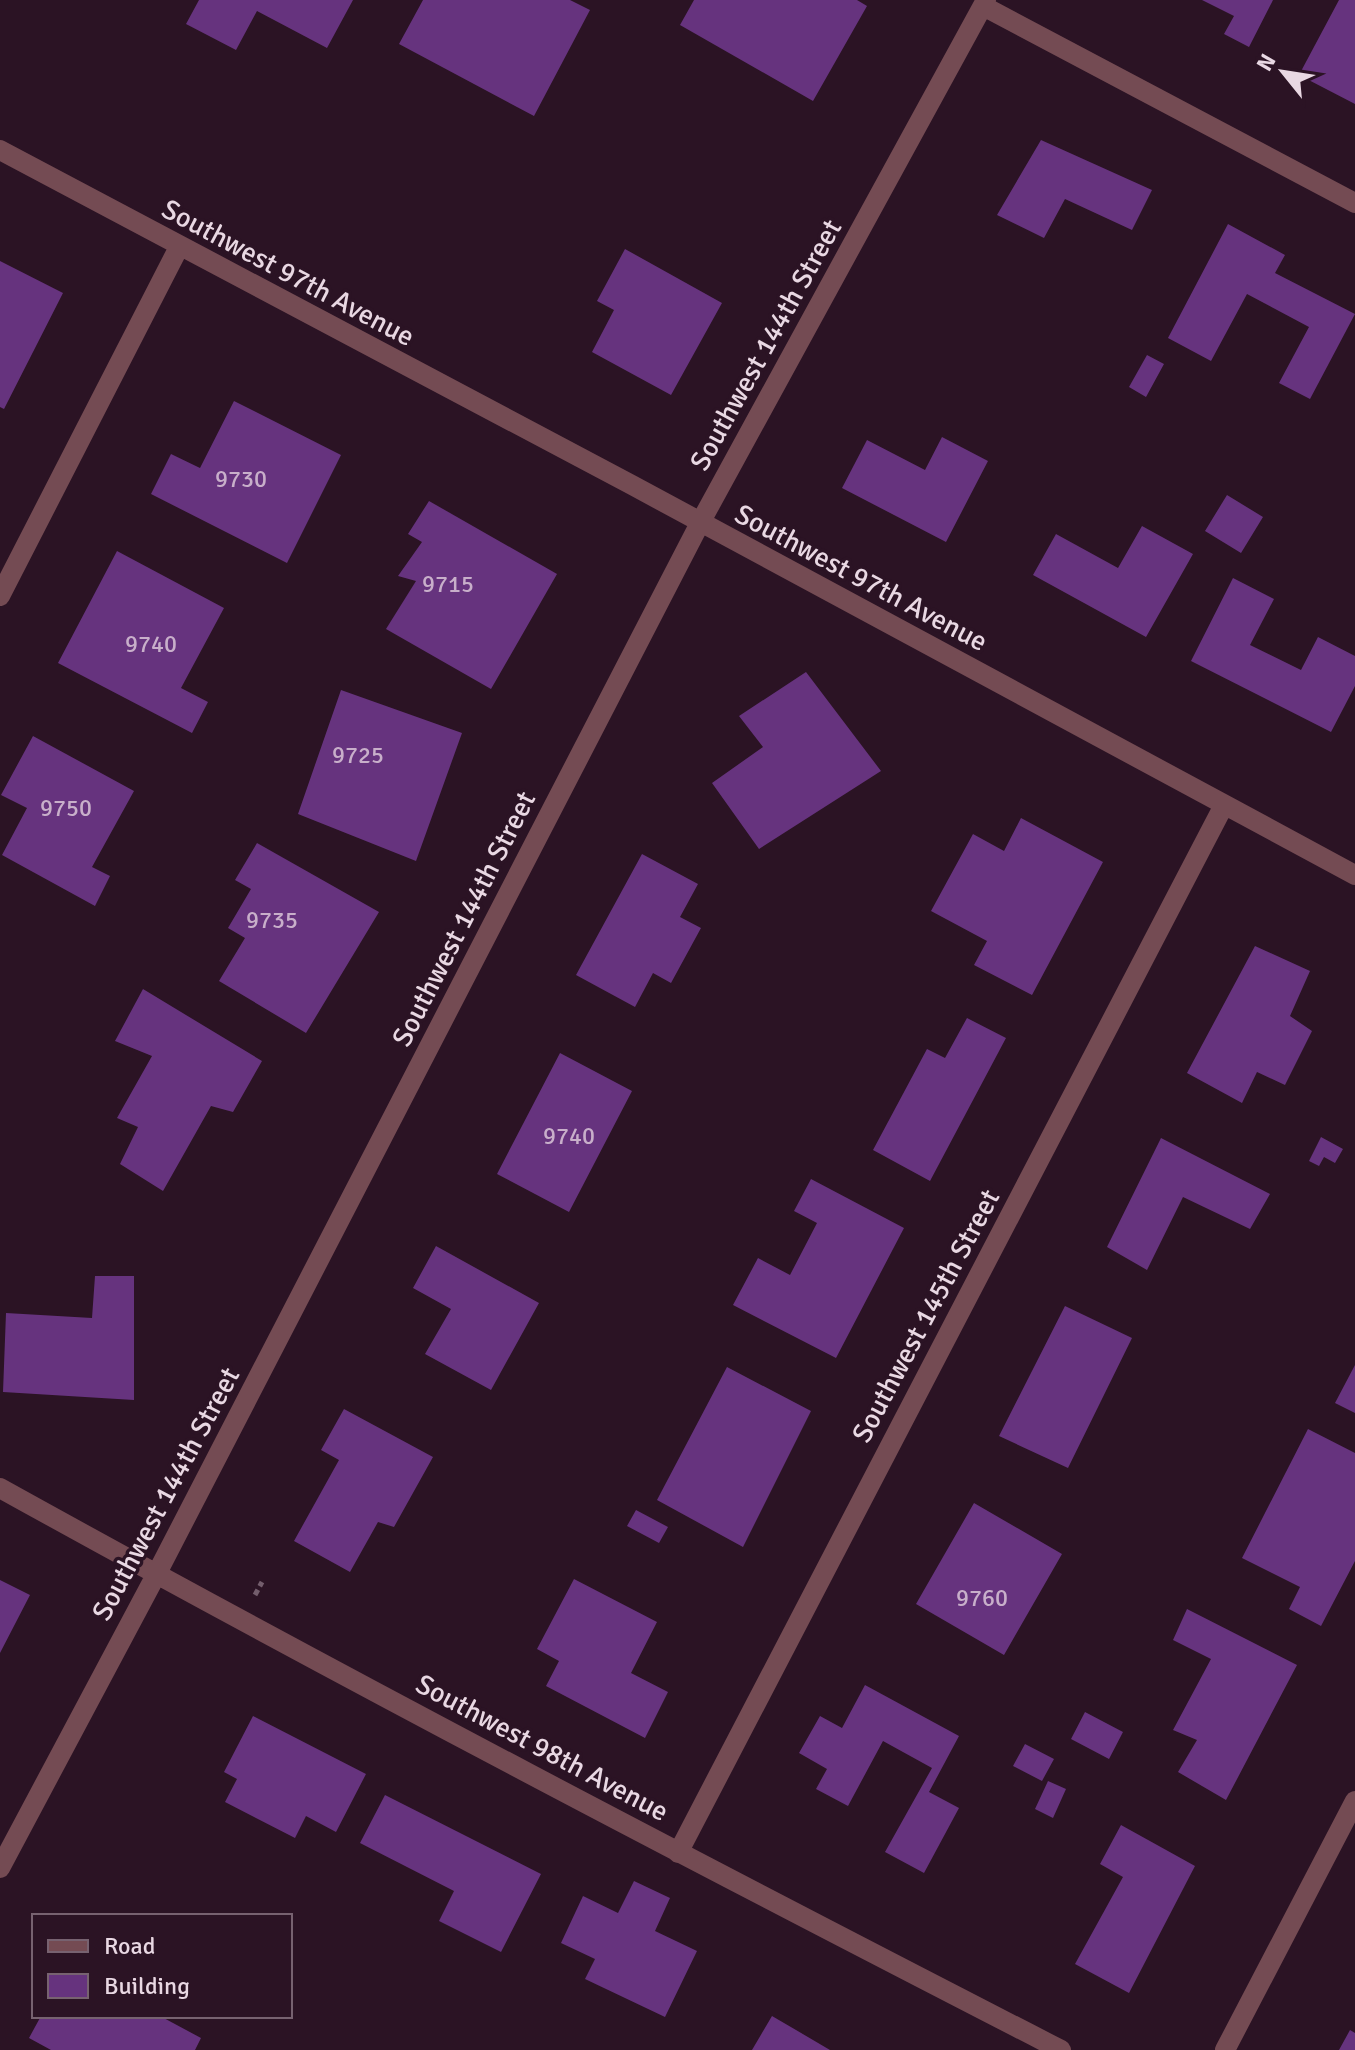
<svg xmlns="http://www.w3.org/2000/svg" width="1355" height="2050" viewBox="0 0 1355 2050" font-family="Signika,sans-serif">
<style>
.building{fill:#66337e}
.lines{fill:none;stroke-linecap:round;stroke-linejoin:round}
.path{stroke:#735d6c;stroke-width:5;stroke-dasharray:6 4;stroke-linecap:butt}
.minor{stroke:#744b53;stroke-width:20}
.labels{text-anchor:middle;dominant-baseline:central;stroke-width:7;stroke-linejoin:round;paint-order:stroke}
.number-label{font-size:24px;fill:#c8afca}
.street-label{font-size:28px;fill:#e9d8e3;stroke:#2b1324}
</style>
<rect width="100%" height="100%" fill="#2b1324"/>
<!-- building -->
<path class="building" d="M199,0H353L327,48L257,11L236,50L186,24Z
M423,0H570L590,10L534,116L399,44Z
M694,0H857L867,6L813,101L680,25Z
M1202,0H1273L1249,47L1224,34L1234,16Z
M1339,0H1355V104L1299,75Z
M1041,140L1152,190L1132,230L1065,199L1044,238L997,215Z
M1228,224L1285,255L1275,273L1355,314L1310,399L1279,383L1309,327L1247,294L1211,361L1168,338Z
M625,249L722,303L671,395L592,352L614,310L597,301Z
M0,261L63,293L4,409L0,407Z
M1147,355L1164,364L1146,397L1129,387Z
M234,401L341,455L287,563L151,494L171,454L200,468Z
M942,437L988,461L946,542L842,488L867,440L925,470Z
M1227,495L1263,517L1241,553L1205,531Z
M429,501L557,574L491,689L386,629L416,581L398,576L422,542L408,534Z
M1142,526L1193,554L1146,637L1033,575L1056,534L1118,568Z
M117,551L224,608L181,688L208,702L192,733L58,663Z
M1233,578L1274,599L1250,645L1301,670L1318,637L1355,656V686L1331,732L1191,661Z
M806,672L881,771L759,849L712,783L763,747L739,716Z
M341,690L462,733L416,861L298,814Z
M33,736L134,791L92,867L110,876L95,906L2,855L27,808L1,795Z
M1021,818L1103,862L1032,995L974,965L987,941L931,911L973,834L1004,851Z
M257,843L379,912L306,1033L219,981L245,938L228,928L251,889L235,880Z
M642,854L698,884L680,917L701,928L671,983L653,973L635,1007L576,975Z
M1255,946L1310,971L1290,1016L1312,1031L1285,1085L1257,1072L1242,1103L1187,1073Z
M143,989L262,1061L233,1112L211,1106L163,1191L120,1164L138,1127L117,1118L152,1056L115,1041Z
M967,1018L1006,1038L930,1181L873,1150L927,1049L945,1058Z
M560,1053L632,1091L569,1212L497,1174Z
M1321,1137L1343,1149L1335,1163L1324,1157L1319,1166L1309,1161Z
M1161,1138L1270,1194L1250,1229L1183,1197L1147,1270L1107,1247Z
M811,1179L904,1228L836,1358L733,1305L758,1258L790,1275L817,1223L794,1211Z
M436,1246L539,1303L491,1390L425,1354L451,1309L413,1288Z
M95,1276H134V1400L3,1392L6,1313L92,1318Z
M1065,1306L1132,1338L1068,1468L999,1436Z
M1355,1365V1413L1335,1403Z
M727,1367L811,1411L743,1547L657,1500Z
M344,1409L433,1457L394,1527L378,1522L350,1572L294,1541L339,1460L321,1450Z
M1308,1429L1355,1453V1561L1321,1626L1289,1609L1300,1587L1242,1558Z
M974,1503L1062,1554L1004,1655L916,1604Z
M636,1510L668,1527L659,1543L627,1526Z
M574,1579L657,1622L631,1673L668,1692L645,1738L546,1686L559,1661L537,1649Z
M0,1580L30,1595L0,1653Z
M1187,1609L1297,1665L1226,1800L1178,1772L1197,1740L1173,1730L1211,1659L1173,1640Z
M865,1685L959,1736L929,1792L959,1808L924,1873L885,1852L932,1768L883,1741L848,1806L816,1789L827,1769L799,1753L820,1716L842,1728Z
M1085,1712L1123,1732L1109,1759L1071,1739Z
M253,1716L366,1774L336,1832L306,1816L295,1838L225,1802L237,1779L224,1772Z
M1025,1744L1054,1759L1042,1781L1013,1766Z
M1048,1781L1066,1789L1053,1818L1035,1809Z
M385,1795L541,1874L501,1952L439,1921L454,1891L360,1843Z
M1121,1825L1195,1866L1129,1993L1075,1964L1123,1877L1100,1864Z
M634,1881L670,1898L655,1931L697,1951L665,2017L585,1979L595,1959L561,1943L583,1896L618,1913Z
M41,2016H160L201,2038L195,2050H51L29,2038Z
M772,2016L796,2030L830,2050H752Z
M1350,2030L1355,2033V2050H1339Z"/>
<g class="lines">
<!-- path -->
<path class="path" d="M255,1595L262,1582"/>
<!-- minor -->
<path class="minor" d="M983,6L1355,203
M0,150L632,485L1355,875
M0,596L179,247
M0,1488C350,1682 705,1867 1061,2050
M678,1853L1224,805
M0,1868L156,1575L700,523L986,0
M1225,2050L1355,1801"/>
</g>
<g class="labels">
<!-- number labels -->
<g class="number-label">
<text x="241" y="479">9730</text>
<text x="448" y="584">9715</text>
<text x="151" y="644">9740</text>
<text x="358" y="755">9725</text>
<text x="66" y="808">9750</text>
<text x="272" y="920">9735</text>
<text x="569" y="1136">9740</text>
<text x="982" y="1598">9760</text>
</g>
<!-- street labels -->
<g class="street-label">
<text transform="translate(288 273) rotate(28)">Southwest 97th Avenue</text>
<text transform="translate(766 345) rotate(-61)">Southwest 144th Street</text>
<text transform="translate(861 578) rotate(28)">Southwest 97th Avenue</text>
<text transform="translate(464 919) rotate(-63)">Southwest 144th Street</text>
<text transform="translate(926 1316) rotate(-62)">Southwest 145th Street</text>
<text transform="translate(166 1494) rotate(-62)">Southwest 144th Street</text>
<text transform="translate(542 1748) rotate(28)">Southwest 98th Avenue</text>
</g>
</g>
<!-- legend -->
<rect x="32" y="1914" width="260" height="104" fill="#2b1324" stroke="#776270" stroke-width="2"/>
<rect x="48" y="1940" width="40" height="12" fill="#744b53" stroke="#776270" stroke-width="2"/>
<text x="104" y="1954" font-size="24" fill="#e9d8e3">Road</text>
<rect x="48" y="1974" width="40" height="24" fill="#66337e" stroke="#776270" stroke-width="2"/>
<text x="104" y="1994" font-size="24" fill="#e9d8e3">Building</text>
<!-- north arrow -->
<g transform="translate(1283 72) rotate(300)" stroke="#2b1324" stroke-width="6" paint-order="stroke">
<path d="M0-6L14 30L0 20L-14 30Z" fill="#e9d8e3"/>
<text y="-12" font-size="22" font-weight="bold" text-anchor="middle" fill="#e9d8e3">N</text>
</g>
</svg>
